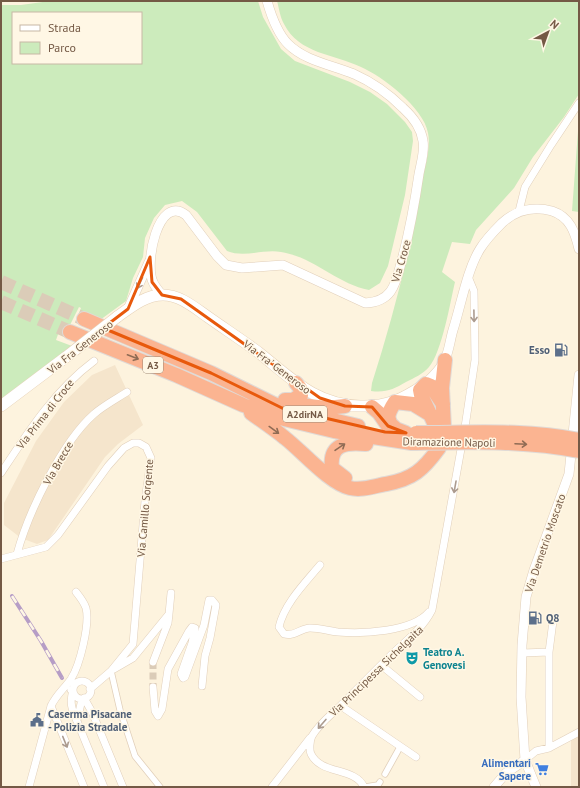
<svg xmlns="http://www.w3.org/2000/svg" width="580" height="788" viewBox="0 0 580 788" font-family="'PT Sans',sans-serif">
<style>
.residential{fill:#f5e5cc}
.green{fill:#ccebbc;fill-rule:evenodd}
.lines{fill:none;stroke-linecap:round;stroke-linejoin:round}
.minor-tunnel{stroke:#dbccb8;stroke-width:7;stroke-dasharray:7 3.5;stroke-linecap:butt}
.motorway-tunnel{stroke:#dbccb8;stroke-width:14;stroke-dasharray:14 7;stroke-linecap:butt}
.pedestrian-casing{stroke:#e1cfba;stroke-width:7}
.minor-casing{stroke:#e1cfba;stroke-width:8}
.tertiary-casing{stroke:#e1cfba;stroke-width:10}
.secondary-casing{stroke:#e6d1b7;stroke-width:12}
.motorway-casing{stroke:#e0dad6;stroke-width:16}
.pedestrian{stroke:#fff;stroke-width:5.5}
.minor{stroke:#fff;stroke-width:7}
.tertiary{stroke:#fff;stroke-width:9}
.secondary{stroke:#fff;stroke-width:11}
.motorway{stroke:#fbb491;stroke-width:14}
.rail-casing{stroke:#b69dc6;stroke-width:4}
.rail{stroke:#fff7e5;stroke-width:2.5;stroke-dasharray:8;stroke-linecap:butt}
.minor-bridge-casing{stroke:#e1cfba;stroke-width:8;stroke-linecap:butt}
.secondary-bridge-casing{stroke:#e6d1b7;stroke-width:12;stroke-linecap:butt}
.motorway-bridge-casing{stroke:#e0dad6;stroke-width:16;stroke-linecap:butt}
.minor-bridge{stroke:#fff;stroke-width:7}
.secondary-bridge{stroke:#fff;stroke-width:11}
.motorway-bridge{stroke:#fbb491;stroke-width:14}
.oneway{stroke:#ac9b8f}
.oneway2{stroke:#8f6b54}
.marked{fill:none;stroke:#e8590c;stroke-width:3;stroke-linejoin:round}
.labels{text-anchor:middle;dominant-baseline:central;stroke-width:3;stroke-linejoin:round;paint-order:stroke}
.shield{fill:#fff7e5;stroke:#9e8875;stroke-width:1}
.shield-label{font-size:10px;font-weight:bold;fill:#745945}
.street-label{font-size:11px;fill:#745945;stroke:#fff7e5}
.service-label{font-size:11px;font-weight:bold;fill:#4e5e75;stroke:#fff7e5;text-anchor:start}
.culture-label{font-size:11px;font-weight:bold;fill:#0d838f;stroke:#fff7e5;text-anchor:start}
.shop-label{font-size:11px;font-weight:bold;fill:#366cbe;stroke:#fff7e5;text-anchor:end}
</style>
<rect width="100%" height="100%" fill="#fdf3de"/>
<!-- residential -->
<path class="residential" d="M115,365L143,425L118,444L105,457L48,540L37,544L21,538L4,525V503L36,441L64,402L92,375Z
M579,735V787H571V740Z"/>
<!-- green -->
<path class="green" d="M50,1H258L263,17L281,49L295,61L350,82L370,92L387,104L405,122L412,132L413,141L405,195L388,266L380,283L369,290C337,284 314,257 281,252C263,249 244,258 227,251L197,212L182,201L165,205L154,218L145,238L143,257L133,278L126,301L100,320L79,313L81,308L79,307L70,325L62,323L56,340L72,346L1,401V5H21ZM13,13H141V63H13Z
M277,1H579V94L564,117L533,157L514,188L476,230L470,244L452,242L442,272L455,282C450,303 442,352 429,367C423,374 414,378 406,382C394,389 386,393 371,391L372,383C393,317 411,249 422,180C425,166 431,148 428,133C424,108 382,76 361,67C334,54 299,54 284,24C280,17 279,8 277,1Z
M578,131L579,132V212L572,211Z"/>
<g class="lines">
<!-- minor-tunnel -->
<path class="minor-tunnel" d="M153,662V687"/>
<!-- motorway-tunnel -->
<path class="motorway-tunnel" d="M1,282L84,319
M1,302L70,332"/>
<!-- pedestrian casing -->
<g class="pedestrian-casing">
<path id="pedestrian" d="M111,671L120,710L135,756L160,787
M385,774L400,747
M365,787L378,785L380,782"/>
</g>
<!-- minor casing -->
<g class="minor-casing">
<path id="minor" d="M519,211L525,187L551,145L579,103
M465,427L475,360L474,291L469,279
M1,473C28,432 55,390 94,361
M17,554C28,513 62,442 94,414C103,406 116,399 127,392
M1,559L46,547L58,535L108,466L124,448L133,443H139L146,447L151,458L145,501L133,644L111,671L90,689
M320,565C305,583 284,604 279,627L284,634C294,637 301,628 310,628C320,628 329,631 338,632C362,634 412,632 429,612
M523,653L549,652
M153,662L168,623L169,614
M381,665L420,697
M114,669L133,658L169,614L171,593
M73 690a9 9 0 1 1 18 0a9 9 0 1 1-18 0Z
M153,687L155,711L158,716L162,709L168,669L189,631L192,627L195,628L192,643L181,674L183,678L185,677L204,625L209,600H212L216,605L210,638L205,656L202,686
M71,690L73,691C69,702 72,710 77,721
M84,698L92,712L123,787
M51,706L84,787
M341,706L416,757
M77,721L82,699
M549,748V652L553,621
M525,760L536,751L549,748L579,732
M29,787L51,706C56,695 64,689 71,679C80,665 90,624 86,608C84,602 80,597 76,592
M272,787L310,738
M364,787C355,767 321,775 311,754C309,750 310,740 312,736C319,724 331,715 341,705C357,689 373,673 389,657C404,642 422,630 432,610L461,449"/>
</g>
<!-- tertiary casing -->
<g class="tertiary-casing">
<path id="tertiary" d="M162,295C159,291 155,287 153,282C144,264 158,193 186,215L217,256L226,265L242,268L283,265L365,303C395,302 396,280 403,256C410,229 415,201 419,174C421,163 425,151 423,141C421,127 413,117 403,108C389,94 372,82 354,74C332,65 305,61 288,44C277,33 271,15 267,1
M128,309L149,262
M424,385C431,378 439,371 444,362C449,352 450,340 453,330C461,305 467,270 480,249C486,239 494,231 502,223C516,210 534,206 552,211C570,217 575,232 579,249
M494,787L506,773L525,760
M536,787L525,760L521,697L522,645L526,597L534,570L569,474L579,375"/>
</g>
<!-- secondary casing -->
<g class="secondary-casing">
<path id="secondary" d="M117,317C131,307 145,295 163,295C180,295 195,308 208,317C225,329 242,340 258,352C291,378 315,405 360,406C387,407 401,400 424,385
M1,406L66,357"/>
</g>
<!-- motorway casing -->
<g class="motorway-casing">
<path id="motorway" d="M84,319L211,373L282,408L358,426
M70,332L176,375L243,405L280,418L334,431L412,443
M285,400H293L301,395L300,388L296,383
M301,405L326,408L345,406
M372,407L379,413L388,426L406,433
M251,413C262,421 274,429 285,438C302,451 329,483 350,488C362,491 374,486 386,484C413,479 423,470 439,448
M436,427L421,395L420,390L426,384L431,386L443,404
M444,427L442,388L445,360
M395,428C384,420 389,411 395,402L413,404L431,415
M345,478L332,468C329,444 346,442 366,444"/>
</g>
<!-- pedestrian -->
<use href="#pedestrian" class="pedestrian"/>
<!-- minor -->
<use href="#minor" class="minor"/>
<!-- tertiary -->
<use href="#tertiary" class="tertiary"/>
<!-- secondary -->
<use href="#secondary" class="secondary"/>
<!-- motorway -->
<use href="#motorway" class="motorway"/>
<!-- rail casing -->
<g class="rail-casing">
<path id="rail" d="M12,596L41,641L62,678"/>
</g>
<!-- rail -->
<use href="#rail" class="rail"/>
<!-- minor-bridge casing -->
<g class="minor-bridge-casing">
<path id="minor-bridge" d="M77,721L104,787"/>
</g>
<!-- secondary-bridge casing -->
<g class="secondary-bridge-casing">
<path id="secondary-bridge" d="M66,357L117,317"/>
</g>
<!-- motorway-bridge casing -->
<g class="motorway-bridge-casing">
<path id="motorway-bridge" d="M416,433C470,433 525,429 579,440
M412,443C467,442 524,440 579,451"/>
</g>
<!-- minor-bridge -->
<use href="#minor-bridge" class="minor-bridge"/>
<!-- secondary-bridge -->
<use href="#secondary-bridge" class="secondary-bridge"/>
<!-- motorway-bridge -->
<use href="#motorway-bridge" class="motorway-bridge"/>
</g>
<!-- one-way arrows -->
<defs><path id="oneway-shaft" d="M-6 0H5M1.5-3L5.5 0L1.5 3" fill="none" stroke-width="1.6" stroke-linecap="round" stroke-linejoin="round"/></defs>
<g class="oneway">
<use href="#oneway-shaft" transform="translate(140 283) rotate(115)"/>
<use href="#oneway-shaft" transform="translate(474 316) rotate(89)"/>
<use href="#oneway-shaft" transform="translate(455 487) rotate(100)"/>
<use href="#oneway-shaft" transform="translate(322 724) rotate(131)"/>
<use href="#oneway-shaft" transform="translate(65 742) rotate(68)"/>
</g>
<g class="oneway2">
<use href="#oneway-shaft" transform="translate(133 357) rotate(21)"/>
<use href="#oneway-shaft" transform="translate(274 430) rotate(36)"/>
<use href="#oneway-shaft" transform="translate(521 444) rotate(3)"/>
<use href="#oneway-shaft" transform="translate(340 447) rotate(-34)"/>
</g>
<!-- marked area -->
<path class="marked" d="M150,257L152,282L162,295L181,299L320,398L345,406L372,407L388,426L406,433L385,432L282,408L211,373L103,328L128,309Z"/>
<!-- icons -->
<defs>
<g id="fuel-bare" transform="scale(1.08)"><path d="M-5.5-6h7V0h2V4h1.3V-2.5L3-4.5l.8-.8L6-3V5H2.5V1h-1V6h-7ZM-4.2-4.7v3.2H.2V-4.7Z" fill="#5c6f8a" stroke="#fff7e5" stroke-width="2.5" paint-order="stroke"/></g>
<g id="theatre-bare" transform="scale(1.08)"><path d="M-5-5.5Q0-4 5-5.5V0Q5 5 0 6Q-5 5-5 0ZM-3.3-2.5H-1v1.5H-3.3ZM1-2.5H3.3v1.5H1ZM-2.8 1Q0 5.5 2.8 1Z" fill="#0f9aa8" stroke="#fff7e5" stroke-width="2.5" paint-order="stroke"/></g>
<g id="civic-bare" transform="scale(1.08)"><path d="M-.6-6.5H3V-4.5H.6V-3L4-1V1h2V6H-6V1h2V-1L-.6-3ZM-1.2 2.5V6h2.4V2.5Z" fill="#5c6f8a" stroke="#fff7e5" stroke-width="2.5" paint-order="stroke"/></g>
<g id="supermarket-bare" transform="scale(1.08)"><path d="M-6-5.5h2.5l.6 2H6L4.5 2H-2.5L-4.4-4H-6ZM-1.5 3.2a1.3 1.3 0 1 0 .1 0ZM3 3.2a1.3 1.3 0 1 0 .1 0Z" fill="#3f7fe0" stroke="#fff7e5" stroke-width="2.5" paint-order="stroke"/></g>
</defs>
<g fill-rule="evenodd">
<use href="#fuel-bare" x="561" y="350"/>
<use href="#fuel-bare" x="535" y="618"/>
<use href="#theatre-bare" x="412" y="658"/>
<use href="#civic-bare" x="37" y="720"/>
<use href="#supermarket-bare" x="542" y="769"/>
</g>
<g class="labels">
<!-- shield labels -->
<g class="shield">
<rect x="143" y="357" width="20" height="16" rx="3"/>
<rect x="283" y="406" width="44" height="16" rx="3"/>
</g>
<g class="shield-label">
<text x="153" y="365">A3</text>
<text x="305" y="414">A2dirNA</text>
</g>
<!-- street labels -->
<g class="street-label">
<text transform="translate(401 261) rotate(-74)">Via Croce</text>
<text transform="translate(80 347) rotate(-38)">Via Fra Generoso</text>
<text transform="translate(277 367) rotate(37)">Via Fra' Generoso</text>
<text transform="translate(45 414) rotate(-52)">Via Prima di Croce</text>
<text transform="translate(449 442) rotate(1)">Diramazione Napoli</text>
<text transform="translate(58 463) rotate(-60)">Via Brecce</text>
<text transform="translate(145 508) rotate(-85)">Via Camillo Sorgente</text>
<text transform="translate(545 543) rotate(-71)">Via Demetrio Moscato</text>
<text transform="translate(376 671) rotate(-44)">Via Principessa Sichelgaita</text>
</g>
<!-- service labels -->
<g class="service-label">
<text x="550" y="350" text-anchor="end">Esso</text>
<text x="546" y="618">Q8</text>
<text x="48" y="714">Caserma Pisacane<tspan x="48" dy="13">- Polizia Stradale</tspan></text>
</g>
<!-- culture labels -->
<g class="culture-label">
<text x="423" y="652">Teatro A.<tspan x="423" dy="13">Genovesi</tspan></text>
</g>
<!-- shop labels -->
<g class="shop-label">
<text x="531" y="763">Alimentari<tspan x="531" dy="13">Sapere</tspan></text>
</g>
</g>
<!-- border -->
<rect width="580" height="788" fill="none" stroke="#745945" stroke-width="4"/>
<!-- legend -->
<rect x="12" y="12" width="130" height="52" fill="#fff7e5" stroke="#c7b8a5"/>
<rect x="20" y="25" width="20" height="6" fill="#ffffff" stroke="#c7b8a5"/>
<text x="48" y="32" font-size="12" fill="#745945">Strada</text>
<rect x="20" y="42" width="20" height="12" fill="#ccebbc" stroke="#c7b8a5"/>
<text x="48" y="52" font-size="12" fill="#745945">Parco</text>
<!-- north arrow -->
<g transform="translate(548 32) rotate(41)" stroke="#fff7e5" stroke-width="3" paint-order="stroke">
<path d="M0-3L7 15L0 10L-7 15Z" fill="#745945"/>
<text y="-6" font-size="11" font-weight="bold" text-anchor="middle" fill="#745945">N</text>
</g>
</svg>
